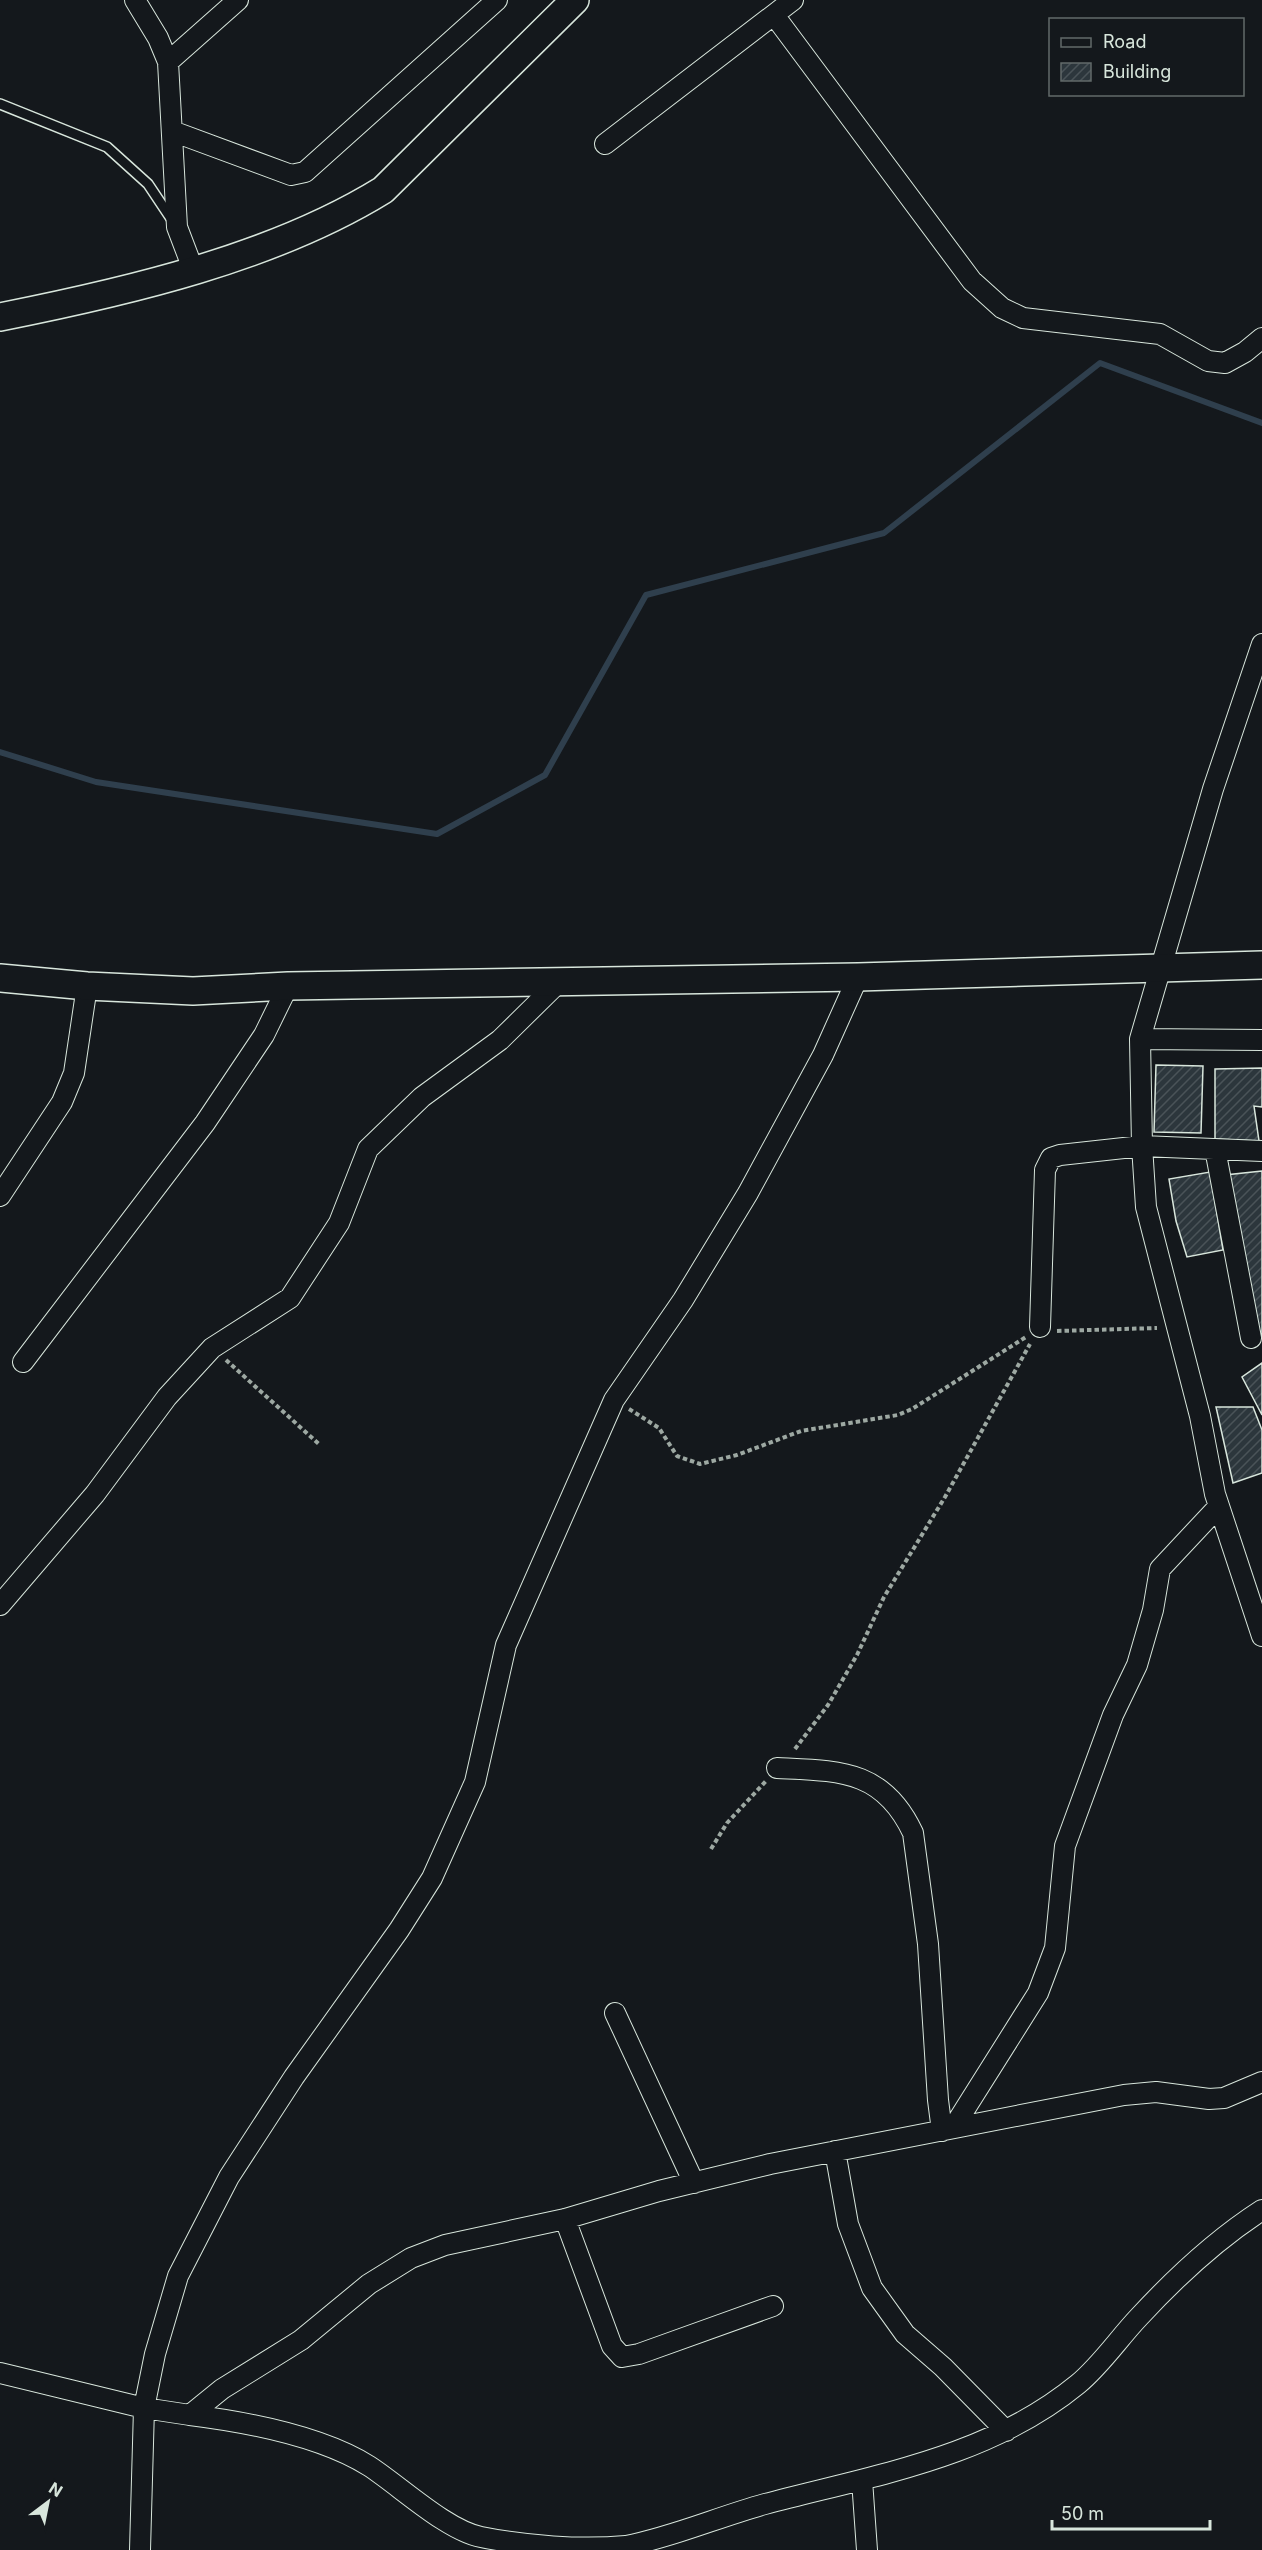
<svg xmlns="http://www.w3.org/2000/svg" width="1262" height="2550" viewBox="0 0 1262 2550" font-family="Inter,sans-serif">
<style>
.lines{fill:none;stroke-linecap:round;stroke-linejoin:round}
.stream{stroke:#2f3f4d;stroke-width:6}
.building{fill:url(#building-hatch);stroke:#d8e6dc;stroke-width:1.5}
.lane-casing{stroke:#d8e6dc;stroke-width:12}
.street-casing{stroke:#d8e6dc;stroke-width:22}
.secondary-casing{stroke:#d8e6dc;stroke-width:30}
.path{stroke:#9da8a2;stroke-width:4;stroke-dasharray:4.5 3;stroke-linecap:butt}
.lane{stroke:#14181c;stroke-width:9}
.street{stroke:#14181c;stroke-width:20}
.secondary{stroke:#14181c;stroke-width:27}
</style>
<defs>
<pattern id="building-hatch" width="6" height="6" patternUnits="userSpaceOnUse" patternTransform="scale(1.5)"><rect width="6" height="6" fill="#2c363c"/><path d="M-1 1l2-2M0 6l6-6M5 7l2-2" fill="none" stroke="#4a5358"/></pattern>
</defs>
<rect width="100%" height="100%" fill="#14181c"/>
<g class="lines">
<!-- stream -->
<path class="stream" d="M0,752L96,782L437,834L545,775L646,595L884,533L1100,363L1262,423"/>
</g>
<!-- building -->
<path class="building" d="M1156,1065L1203,1066L1201,1133L1154,1132Z
M1262,1068V1107L1254,1106L1259,1141L1215,1139V1069Z
M1262,1171V1337L1250,1306L1225,1175Z
M1210,1172L1223,1250L1187,1257L1176,1221L1169,1179Z
M1262,1363V1415L1242,1377Z
M1216,1407H1253L1262,1430V1473L1233,1483Z"/>
<g class="lines">
<!-- lane casing -->
<g class="lane-casing">
<path id="lane" d="M0,104L107,147L148,184L172,220"/>
</g>
<!-- street casing -->
<g class="street-casing">
<path id="street" d="M135,0L158,38L168,62L177,227L193,269
M774,15L972,281L1002,308L1023,318L1160,334L1208,361L1225,363L1245,352L1262,338
M168,62L238,0
M172,131L291,175L305,172L497,0
M605,144L793,0
M1262,644L1213,789L1140,1039L1142,1146L1146,1207L1200,1416L1215,1494L1262,1636
M1140,1039L1262,1040
M1215,1149L1251,1338
M0,1196L62,1102L74,1073L87,986
M1040,1327L1045,1170L1051,1158L1060,1155L1142,1146L1262,1151
M23,1362L205,1123L264,1035L288,986
M0,1605L95,1494L167,1397L212,1348L290,1298L339,1223L368,1149L422,1097L500,1040L561,980
M777,1768C839,1771 883,1769 913,1833L928,1944L938,2100L942,2131
M615,2013L694,2183
M953,2128L1038,1993L1055,1948L1065,1846L1113,1715L1137,1665L1153,1610L1160,1569L1219,1506
M835,2151L848,2224L872,2288L905,2334L943,2367L1006,2431
M565,2219L612,2346L622,2357L639,2354L773,2306
M0,2373L144,2408L190,2415L222,2389L301,2340L369,2284L411,2258L445,2245L565,2219L659,2191L770,2164L1124,2095L1156,2092L1209,2099L1224,2098L1262,2082
M190,2415C246,2422 321,2436 369,2466C400,2486 446,2530 481,2537C526,2546 580,2550 626,2546C673,2537 718,2517 765,2504C874,2475 988,2458 1078,2384C1101,2365 1119,2338 1139,2317C1176,2277 1217,2239 1262,2210
M862,2480L867,2550
M140,2550L144,2408L155,2354L178,2276L229,2177L294,2077L399,1930L432,1878L475,1782L506,1645L614,1400L683,1300L748,1193L823,1055L858,977"/>
</g>
<!-- secondary casing -->
<g class="secondary-casing">
<path id="secondary" d="M0,317C126,292 273,258 383,190L575,0
M0,978L87,986L193,991L288,986L858,977L1262,965"/>
</g>
<!-- path -->
<path class="path" d="M1057,1331L1157,1328
M226,1360L320,1445
M629,1409L659,1428L677,1456L700,1464L737,1455L801,1431L898,1415L912,1409L1026,1337
M795,1749L828,1705L857,1655L884,1597L945,1497L1030,1344
M711,1849L727,1823L766,1781"/>
<!-- lane -->
<use href="#lane" class="lane"/>
<!-- street -->
<use href="#street" class="street"/>
<!-- secondary -->
<use href="#secondary" class="secondary"/>
</g>
<!-- legend -->
<rect x="1049" y="18" width="195" height="78" fill="#14181c" stroke="#626a69" stroke-width="1.5"/>
<rect x="1061" y="38" width="30" height="9" fill="#14181c" stroke="#626a69" stroke-width="1.5"/>
<text x="1103" y="48" font-size="18" fill="#d8e6dc">Road</text>
<rect x="1061" y="63" width="30" height="18" fill="url(#building-hatch)" stroke="#626a69" stroke-width="1.5"/>
<text x="1103" y="78" font-size="18" fill="#d8e6dc">Building</text>
<!-- north arrow -->
<g transform="translate(48 2502) rotate(32)" stroke="#14181c" stroke-width="4.5" paint-order="stroke">
<path d="M0-4.5L10 22L0 15L-10 22Z" fill="#d8e6dc"/>
<text y="-9" font-size="16" font-weight="bold" text-anchor="middle" fill="#d8e6dc">N</text>
</g>
<!-- scale -->
<path d="M1052 2520v9h158v-9" fill="none" stroke="#d8e6dc" stroke-width="3"/>
<text x="1061" y="2520" font-size="18" fill="#d8e6dc" stroke="#14181c" stroke-width="4.5" paint-order="stroke">50 m</text>
</svg>
